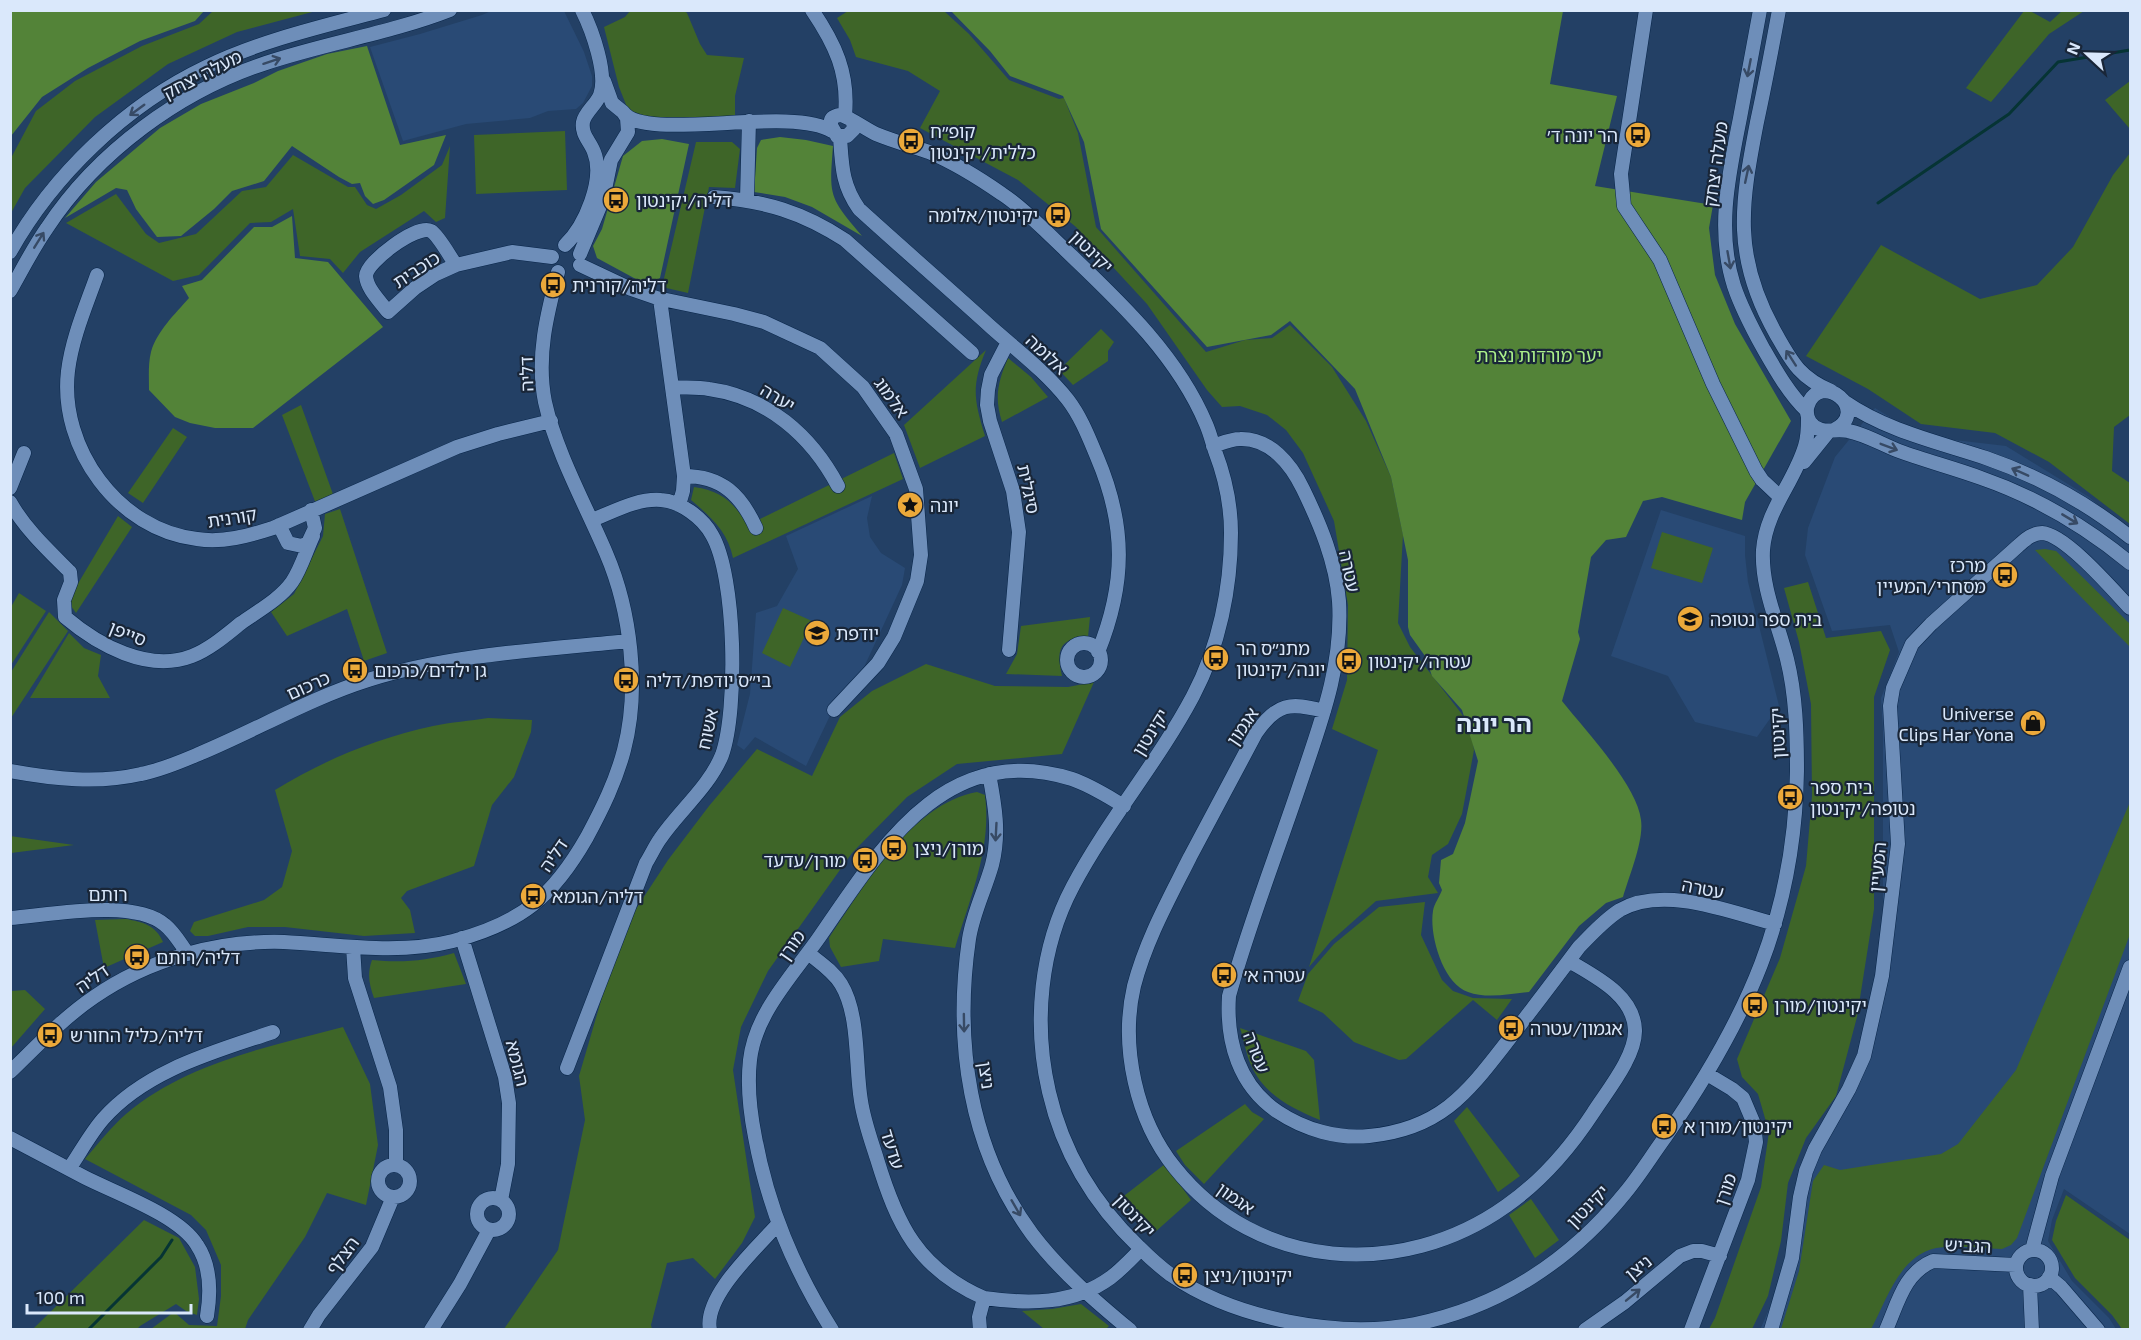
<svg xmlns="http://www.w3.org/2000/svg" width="2141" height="1340" viewBox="0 0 2141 1340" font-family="'Exo 2','Noto Sans Hebrew',sans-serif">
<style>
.built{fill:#294a75}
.green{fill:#3e6528}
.forest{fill:#538338}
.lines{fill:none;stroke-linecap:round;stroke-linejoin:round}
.stream{stroke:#063434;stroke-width:3}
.minor-casing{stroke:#082549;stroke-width:15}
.minor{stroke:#6e8eb9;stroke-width:14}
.oneway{stroke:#374a65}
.labels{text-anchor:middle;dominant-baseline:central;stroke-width:4.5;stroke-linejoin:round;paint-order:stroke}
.street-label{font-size:18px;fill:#dae8fb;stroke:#192638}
.poi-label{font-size:18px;fill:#dae8fb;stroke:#192638;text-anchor:start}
.park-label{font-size:18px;fill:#acef8a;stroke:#192638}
.district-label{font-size:24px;font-weight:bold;fill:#dae8fb;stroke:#192638}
</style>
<rect width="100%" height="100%" fill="#234065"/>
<!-- built -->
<path class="built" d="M491,11H564L584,52L592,76V86L583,103L576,109L548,111L530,118L466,124L403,141L370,47L420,34L482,15Z
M1875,408L1920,436L2006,446L2089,497L2130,532V1234L2064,1189L2052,1220L2048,1241L2072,1281L2109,1318L2116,1329L1760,1330L1776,1293L1788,1241L1794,1188L1813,1141L1842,1096L1871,1012L1883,908V732L1881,698L1899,652L1890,625L1832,631L1805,555L1808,528L1835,457Z
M872,496L867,518L870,537L881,553L905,568L902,585L859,678L836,703L806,766L755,737L744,750L737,745L750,694L756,613L777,606L798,569L786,536Z
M1661,510L1745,536V555L1748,582L1779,706L1757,737L1695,722L1668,676L1611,656Z"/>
<!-- green -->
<path class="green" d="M213,11H316L237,32L168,64L95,117L25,188L11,213V158L36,111L75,81L142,46L199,24Z
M630,11H684L687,13L700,44L707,55L744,58L735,96V118L638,117L627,107L619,87L604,27L625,17Z
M848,11H944L969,34L1009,80L1059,99L1064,98L1078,133L1096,227L1206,352L1245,340L1272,338L1290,325L1332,367L1366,421L1391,477L1403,535L1398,623L1410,647L1461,713L1471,729L1474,750L1462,814L1448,844L1432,855L1428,877L1438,893L1376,901L1331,941L1309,967L1378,750L1332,729L1347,680L1348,605L1334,521L1303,453L1286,430L1267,415L1240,406L1222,407L1207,390L1147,304L1076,227L1018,180L920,128L940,91L908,71L856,57L850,40L837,18Z
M2024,11H2030L2050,22L2062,11H2084L2049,34L1991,102L1966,88Z
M2130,81V129L2105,100Z
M565,131L567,190L476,194L474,135Z
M696,142H732L740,149L735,188L709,187L688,293L662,287Z
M450,146L445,218L436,222L424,211L360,252L343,273L330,259L300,256L293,209L271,222L250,223L199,275L173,281L66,223L116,194L146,234L159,243L196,234L242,191L266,187L293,155L348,187H355L367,205L376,209L401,195L442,165Z
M2130,153V415L2114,427L2112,471L2130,483V524L2049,462L1995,433L1921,424L1868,389L1806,356L1881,245L1980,299L2037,285L2073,247L2113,175Z
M1101,329L1114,342L1108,351V361L1073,385L1059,370Z
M986,350C971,386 974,400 985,436L920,468L904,425Z
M1008,358L1031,377L1048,397L1002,422C994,397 998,382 1008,358Z
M301,405L334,497L316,504L282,415Z
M173,428L187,437L143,503L128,493Z
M894,453L903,479L733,558C728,532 711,517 691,500L694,487C722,491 733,502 748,525Z
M340,509L387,653L364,661L347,609L287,636L271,612L294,594L323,536L325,514Z
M118,516L132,527L76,613L69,603L73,592Z
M1662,532L1713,548L1702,583L1651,568Z
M2045,549L2056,551L2130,624V647L2035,550Z
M1808,582L1826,638L1881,631L1890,650L1874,697V909L1857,1017L1836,1096L1806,1138L1788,1183L1781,1241L1768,1296L1752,1329H1709L1715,1318L1761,1187L1769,1132L1758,1094L1742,1077L1737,1059L1780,958L1806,866L1812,796L1811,704L1799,642L1784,588Z
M19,593L46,611L11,665V607Z
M783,608L812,621L790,667L762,653Z
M49,612L68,631L11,718V672Z
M1090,617L1088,637C1059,638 1056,650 1062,676L1006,674L1017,654L1021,626Z
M69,633L84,648L101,655L98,676L110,698H30Z
M926,664L995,686L1068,687L1094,682L1062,754L957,764L907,797L852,853L768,971L741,1027L733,1070L755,1217L742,1243L715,1279L693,1258L667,1263L651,1325L652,1329H504L558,1250L585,1120L579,1076L603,994L636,909L668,860L709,806L757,749L812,776L840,717L872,691Z
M488,718L532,720L531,732L514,777L492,805L474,866L407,891L401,898L410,910L415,933L364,936L285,927H248L208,936H195L190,931L194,922L264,900L282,887L292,851L275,790C324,760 377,738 433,726C451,722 470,721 488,718Z
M977,792L985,795C992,848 970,898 955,948L883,939L879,961L841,967L830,947L829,938C863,888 912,803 977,792Z
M2130,802V934L2017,1238L2011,1245L2002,1249C1984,1248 1953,1245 1936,1248C1899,1256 1887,1300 1871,1329H1781L1799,1271L1813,1181L1824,1165L1840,1170L1941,1154L1958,1144L2016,1070Z
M10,836L74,845L11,853Z
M1425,902L1421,935L1442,980L1453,991L1473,998L1512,999L1497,1020L1473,1000L1406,1059L1399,1060L1354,1042L1323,1013L1298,1001L1308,974L1334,944L1379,907Z
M126,919C142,922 156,925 163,942L104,968L95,920Z
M454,953L466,984L374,998C369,984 367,974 372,960C401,963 426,961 454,953Z
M25,990L45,1009L11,1048V991Z
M343,1027L370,1084L378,1145L366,1205L327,1193L305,1237L248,1320L245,1329H151L174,1312L189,1325L217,1326L221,1296V1265L206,1230L191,1215L85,1159C98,1144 111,1127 126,1114C186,1063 268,1047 343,1027Z
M1240,1028L1306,1051L1314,1060L1320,1120C1292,1108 1264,1095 1251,1065C1246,1054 1244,1040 1240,1028Z
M1245,1104L1252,1112L1264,1119L1204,1184L1185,1165L1176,1151Z
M1467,1107L1520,1176L1498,1192L1454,1121Z
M1165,1164L1191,1200L1154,1233L1120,1199Z
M2066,1195L2130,1240V1329H2122L2112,1315L2075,1278L2052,1240L2056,1221Z
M1531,1199L1559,1240L1535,1258L1509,1215Z
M144,1220L179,1238L195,1267L199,1299L197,1315L186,1311L176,1304L140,1326L137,1329H33Z
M1081,1304L1109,1326L1106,1329H1044L1022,1311L1052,1309Z"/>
<!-- forest -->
<path class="forest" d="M11,10H204V11L195,21L140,41L88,68L42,97L11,136Z
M951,11H1563L1550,84L1617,96L1595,186L1713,205L1709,228L1715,275L1735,324L1791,421L1745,502L1742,520L1662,497L1643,501L1626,537L1606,540L1591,557L1578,632L1580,639L1562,701C1585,730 1637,785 1641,820C1644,841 1629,876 1623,897L1606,903L1579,926L1529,992C1511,994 1486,999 1468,992C1443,984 1429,935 1433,911C1434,904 1440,896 1442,890L1439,883L1441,860L1453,854L1465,823L1478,761L1462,710L1432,676L1425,656L1410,635L1408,627V560L1391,477L1355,389L1290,321L1271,335L1207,347L1101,229L1084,142L1063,96L1010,76L990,51Z
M367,46L400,145L446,135L434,165L384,200L373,204L365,196L360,183L352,184L339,177L292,146L264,181L232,191L214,209L181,236L157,237L136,209L127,190L116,188L65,218L96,182L160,128L201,104L254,83L278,71L327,54Z
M780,137L806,140L833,146C829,197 829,197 862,236L812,207L785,197L754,192L757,148L761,140Z
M662,139L689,144L660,278L655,281L645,284L597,258L593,246L602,229L623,156L642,141Z
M292,216L295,258L328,262L383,327L253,428H215L190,423L175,417L149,390C149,378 148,364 151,352C157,331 175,314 189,298L182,286L202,280L254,227H272Z"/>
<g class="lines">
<!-- stream -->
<path class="stream" d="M1878,203L2009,114L2058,62L2130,50
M88,1330L161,1257L172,1240"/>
<!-- minor casing -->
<g class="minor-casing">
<path id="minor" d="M812,10C835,44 849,73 845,115
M1646,10L1621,174L1624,206L1660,260L1713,384L1756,471L1762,480L1780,497
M1760,10C1753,46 1747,82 1740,118C1729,174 1716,230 1734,286C1741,307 1752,328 1763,348C1775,369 1789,394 1807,411
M1779,10C1772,48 1765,85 1757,122C1741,205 1732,256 1776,334C1792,362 1799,377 1831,391
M623,112C644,143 789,105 832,131
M853,122L854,129L847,136H837C834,130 823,118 840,115C844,114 869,131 876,134C893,141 911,146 929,152C955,163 979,178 1002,194C1022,207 1038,224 1055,240C1111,294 1175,350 1206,424C1210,433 1212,442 1215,451C1225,477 1231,505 1231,533C1231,588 1219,647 1193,696C1158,762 1108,820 1073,886C1040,948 1033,1024 1049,1092C1063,1153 1094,1204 1139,1247C1149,1257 1160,1267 1171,1275C1235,1319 1339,1339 1415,1324C1500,1307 1571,1260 1625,1193C1640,1175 1652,1155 1666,1136C1747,1019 1795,916 1797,771C1797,734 1796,695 1787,659C1778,623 1761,587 1763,550C1766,510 1794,483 1805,446C1808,437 1808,428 1808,418
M840,137C842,166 842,185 859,209C903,249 948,288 992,328C1018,351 1047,373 1068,400C1081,417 1089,438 1097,457C1126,525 1126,583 1098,652
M714,197C765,201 802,212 845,240L972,353
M747,199L749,121
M565,245C585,226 605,179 594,152C590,141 581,135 583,122C585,112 596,105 600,95C608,74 592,30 582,10
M10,252C53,175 126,105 206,67C262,40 324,26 384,10
M580,254L603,199L611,160L628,132L627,118L623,112L612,103L604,81
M456,265C450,257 439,236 431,231C417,224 366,262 366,276C367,289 380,301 388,312L415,288L436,274L456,265L512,252L552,257
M580,265L631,289L657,298L734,314L764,322L820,348L863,387L896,434L916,489L921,555L917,581L894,637L878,663L834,710
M97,275C86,306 72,338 68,371C59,448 118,530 197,539C223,543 248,536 273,528L457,447L498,434L551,421
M10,291C22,270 33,248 47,228C97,152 180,91 266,63C326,43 391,33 450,10
M660,299L684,476L683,491L679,505
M1008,342L991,375L988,390L987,405L990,421L1013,491L1019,532L1009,650
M672,387C684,388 697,387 709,389C767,397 811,435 838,486
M1845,402C1887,431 1938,442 1986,458C2038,476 2087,503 2130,537
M1834,430C1872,410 1820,370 1808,405C1806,410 1807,417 1810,422C1820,436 1834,428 1848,431C1865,434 1883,445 1899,451C1926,461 1954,468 1981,478C2036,497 2085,526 2130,563
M1213,446C1222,443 1231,439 1240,439C1270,438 1291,464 1303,489C1320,524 1336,562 1339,601C1343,665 1321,722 1301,781C1277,853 1249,924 1229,996C1226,1042 1239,1086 1278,1112C1305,1130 1338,1139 1369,1136C1442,1129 1468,1092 1510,1038C1533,1008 1556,978 1579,947C1592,934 1604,920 1620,910C1664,885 1730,912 1775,924
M1804,462L1829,431
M684,476C722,476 741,495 756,528
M10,488L24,453
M10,502C25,529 49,551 70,572L71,582L64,600L65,617C98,645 148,673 192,656C210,649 226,635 241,623C258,611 280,599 292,582C301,569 306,551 313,536
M279,525L288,543L302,546L308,543L315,528L311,510
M1067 660a17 17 0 1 1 34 0a17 17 0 1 1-34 0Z
M1324,711C1290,702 1277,703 1256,733C1234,774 1212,816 1190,857C1169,899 1146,940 1134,986C1120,1046 1136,1120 1175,1168C1257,1271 1402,1280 1506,1206C1542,1181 1570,1148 1593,1113C1607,1091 1636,1056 1635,1030C1634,995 1594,976 1569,961
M10,771C54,779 98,784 141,774C162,770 182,761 201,753C256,730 311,698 368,680C452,654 541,650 628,641
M989,774C995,805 1000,834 992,865C985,890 973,913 969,939C954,1042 969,1149 1032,1234C1060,1271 1095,1301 1130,1330
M10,918C50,915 134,898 165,925C175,933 181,945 188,954
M462,938L505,1077L509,1103L508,1164L501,1200
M353,947L355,978L390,1087L396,1130V1165
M808,953C819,962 833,971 841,984C860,1015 855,1066 861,1101C864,1121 871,1140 877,1159C897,1225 918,1269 984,1298L979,1317L980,1330
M567,1068L646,863C651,855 655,846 660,839C679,811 709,787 722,755C738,710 736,576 712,535C703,518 680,501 661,500C637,498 613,512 592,520
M10,1072C37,1046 63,1018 94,997C149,959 218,940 284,942C341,945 398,955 453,941C521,923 553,897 587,837C602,809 616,781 624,750C640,689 631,611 606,553C586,506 556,452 545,402C536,357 547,314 558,272
M10,1138C35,1151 59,1164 84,1177C115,1193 179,1215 197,1245C211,1266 211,1292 207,1316
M378 1181a16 16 0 1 1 32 0a16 16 0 1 1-32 0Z
M69,1169C80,1153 90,1134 103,1119C146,1070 214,1052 273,1032
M477 1214a16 16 0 1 1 32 0a16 16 0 1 1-32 0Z
M2032,1250L2052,1176L2130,967
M2016 1268a18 18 0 1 1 36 0a18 18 0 1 1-36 0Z
M2049,1277L2061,1287L2098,1330
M2030,1285L2032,1330
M984,1298C1027,1304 1073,1305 1110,1278C1121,1270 1131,1259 1141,1249
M310,1330L319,1315L372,1247L393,1197
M431,1330L460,1284L489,1230
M710,1330C703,1296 757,1248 778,1224
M832,1330C794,1269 768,1208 755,1137C750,1112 747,1087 750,1060C755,1014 792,976 818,939C879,851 944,739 1072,779C1090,785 1107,796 1124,806
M1585,1330L1625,1302L1680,1256L1693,1251H1702L1720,1256
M1691,1330L1748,1180L1756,1142L1754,1124L1743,1098L1732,1089L1707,1074
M1771,1330L1792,1258L1800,1197L1806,1171L1815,1149L1849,1089L1864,1056L1882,976L1898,844L1890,706L1893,688L1912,644L1931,624L2018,546C2025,540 2032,533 2042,533C2065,534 2113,590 2130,608
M1886,1330C1898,1303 1904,1273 1933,1261L2016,1265"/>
</g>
<!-- minor -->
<use href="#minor" class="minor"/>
</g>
<!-- one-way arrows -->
<defs><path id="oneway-shaft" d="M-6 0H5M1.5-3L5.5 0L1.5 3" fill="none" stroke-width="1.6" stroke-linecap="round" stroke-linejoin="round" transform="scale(1.5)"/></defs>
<g class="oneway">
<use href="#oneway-shaft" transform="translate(272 61) rotate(-18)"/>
<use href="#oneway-shaft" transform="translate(1749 68) rotate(101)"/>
<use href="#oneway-shaft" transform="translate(137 110) rotate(144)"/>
<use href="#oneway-shaft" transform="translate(1747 174) rotate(-78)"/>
<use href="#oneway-shaft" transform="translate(39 240) rotate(-58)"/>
<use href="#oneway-shaft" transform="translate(1729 260) rotate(80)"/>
<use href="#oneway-shaft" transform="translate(1791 358) rotate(-123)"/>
<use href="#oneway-shaft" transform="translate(1889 447) rotate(21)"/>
<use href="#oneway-shaft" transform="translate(2020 472) rotate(-156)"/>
<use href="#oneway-shaft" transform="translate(2070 519) rotate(31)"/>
<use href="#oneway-shaft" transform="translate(996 832) rotate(93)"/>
<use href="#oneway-shaft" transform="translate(964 1023) rotate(89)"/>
<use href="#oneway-shaft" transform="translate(1016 1208) rotate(60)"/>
<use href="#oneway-shaft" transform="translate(1633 1295) rotate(-39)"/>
</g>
<!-- icons -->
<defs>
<g id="bus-disc" transform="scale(1.35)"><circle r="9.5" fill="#eca93a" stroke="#192638"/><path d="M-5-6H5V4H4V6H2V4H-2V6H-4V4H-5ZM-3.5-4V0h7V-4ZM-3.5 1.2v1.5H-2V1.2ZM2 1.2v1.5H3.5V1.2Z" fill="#111"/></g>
<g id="sight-disc" transform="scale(1.35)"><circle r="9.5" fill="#eca93a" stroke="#192638"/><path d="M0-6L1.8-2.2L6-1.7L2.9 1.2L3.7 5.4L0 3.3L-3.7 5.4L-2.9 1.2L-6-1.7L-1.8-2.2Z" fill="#111"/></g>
<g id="school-disc" transform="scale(1.35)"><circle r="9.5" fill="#eca93a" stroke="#192638"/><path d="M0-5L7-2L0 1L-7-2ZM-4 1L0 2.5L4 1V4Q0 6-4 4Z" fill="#111"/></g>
<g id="shop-disc" transform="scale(1.35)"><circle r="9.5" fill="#eca93a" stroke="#192638"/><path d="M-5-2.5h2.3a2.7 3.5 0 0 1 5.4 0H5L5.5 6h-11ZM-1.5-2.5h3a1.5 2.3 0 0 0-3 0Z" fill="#111"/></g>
</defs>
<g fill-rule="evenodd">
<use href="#bus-disc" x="1638" y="135"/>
<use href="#bus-disc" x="911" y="141"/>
<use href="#bus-disc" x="616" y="200"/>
<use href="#bus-disc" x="1058" y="215"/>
<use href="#bus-disc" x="553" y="285"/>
<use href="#sight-disc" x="910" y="505"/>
<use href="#bus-disc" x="2005" y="575"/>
<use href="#school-disc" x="1690" y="619"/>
<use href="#school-disc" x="817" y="633"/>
<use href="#bus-disc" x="1216" y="658"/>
<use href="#bus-disc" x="1349" y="661"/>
<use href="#bus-disc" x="355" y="670"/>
<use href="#bus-disc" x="626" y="680"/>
<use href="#shop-disc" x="2033" y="723"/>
<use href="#bus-disc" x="1790" y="797"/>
<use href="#bus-disc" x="894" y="848"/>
<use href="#bus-disc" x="865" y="860"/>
<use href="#bus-disc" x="533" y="896"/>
<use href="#bus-disc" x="137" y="957"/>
<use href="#bus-disc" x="1224" y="975"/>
<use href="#bus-disc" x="1755" y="1005"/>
<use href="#bus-disc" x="1511" y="1028"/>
<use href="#bus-disc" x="50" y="1035"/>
<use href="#bus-disc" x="1664" y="1126"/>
<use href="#bus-disc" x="1185" y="1275"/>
</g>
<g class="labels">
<!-- street labels -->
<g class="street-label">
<text transform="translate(202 74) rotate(-27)">מעלה יצחק</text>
<text transform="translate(1715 164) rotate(-82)">מעלה יצחק</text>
<text transform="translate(1092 251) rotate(44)">יקינטון</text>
<text transform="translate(416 269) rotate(-33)">כוכבית</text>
<text transform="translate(1047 354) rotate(43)">אלומה</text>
<text transform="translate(526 374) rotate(-92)">דליה</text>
<text transform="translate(778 397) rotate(31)">יערה</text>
<text transform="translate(892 397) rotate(54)">אלמוג</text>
<text transform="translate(1029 489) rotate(78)">סיגלית</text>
<text transform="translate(232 517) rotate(-9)">קורנית</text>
<text transform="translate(1350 571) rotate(78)">עטרה</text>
<text transform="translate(128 633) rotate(22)">סייפן</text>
<text transform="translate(308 685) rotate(-24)">כרכום</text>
<text transform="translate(1242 726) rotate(-56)">אגמון</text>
<text transform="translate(707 729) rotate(-78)">אשוח</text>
<text transform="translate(1150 732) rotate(-58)">יקינטון</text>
<text transform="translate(1777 733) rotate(-93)">יקינטון</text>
<text transform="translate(553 855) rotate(-56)">דליה</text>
<text transform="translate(1877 867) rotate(-85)">המעיין</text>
<text transform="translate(1703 888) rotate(11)">עטרה</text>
<text x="108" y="894">רותם</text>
<text transform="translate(791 945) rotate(-55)">מורן</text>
<text transform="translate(92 978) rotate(-34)">דליה</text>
<text transform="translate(1257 1052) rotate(69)">עטרה</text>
<text transform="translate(518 1063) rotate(76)">הגומא</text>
<text transform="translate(987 1075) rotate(82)">ניצן</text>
<text transform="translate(893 1149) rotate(73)">עדעד</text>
<text transform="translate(1725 1189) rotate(-71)">מורן</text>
<text transform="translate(1236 1198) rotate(35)">אגמון</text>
<text transform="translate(1587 1206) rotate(-46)">יקינטון</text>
<text transform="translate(1135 1215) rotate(47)">יקינטון</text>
<text transform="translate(1968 1245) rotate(3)">הגביש</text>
<text transform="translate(342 1255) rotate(-53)">הצלף</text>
<text transform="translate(1638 1267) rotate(-39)">ניצן</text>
</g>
<!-- poi labels -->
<g class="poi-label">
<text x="930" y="131">קופ״ח<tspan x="930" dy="21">כללית/יקינטון</tspan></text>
<text x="1618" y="135" text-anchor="end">הר יונה ד׳</text>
<text x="636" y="200">דליה/יקינטון</text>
<text x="1038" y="215" text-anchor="end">יקינטון/אלומה</text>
<text x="572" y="285">דליה/קורנית</text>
<text x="930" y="505">יונה</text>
<text x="1986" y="565" text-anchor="end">מרכז<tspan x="1986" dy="21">מסחרי/המעיין</tspan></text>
<text x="1710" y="619">בית ספר נטופה</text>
<text x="836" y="633">יודפת</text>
<text x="1236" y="648">מתנ״ס הר<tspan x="1236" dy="21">יונה/יקינטון</tspan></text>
<text x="1368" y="661">עטרה/יקינטון</text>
<text x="374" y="670">גן ילדים/כרכום</text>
<text x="646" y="680">בי״ס יודפת/דליה</text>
<text x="2014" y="713" text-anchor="end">Universe<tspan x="2014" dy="21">Clips Har Yona</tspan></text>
<text x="1810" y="787">בית ספר<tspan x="1810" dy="21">נטופה/יקינטון</tspan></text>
<text x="914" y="848">מורן/ניצן</text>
<text x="846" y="860" text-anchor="end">מורן/עדעד</text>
<text x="552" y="896">דליה/הגומא</text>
<text x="156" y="957">דליה/רותם</text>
<text x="1244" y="975">עטרה א׳</text>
<text x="1774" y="1005">יקינטון/מורן</text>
<text x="1530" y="1028">אגמון/עטרה</text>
<text x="70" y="1035">דליה/כליל החורש</text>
<text x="1684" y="1126">יקינטון/מורן א</text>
<text x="1204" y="1275">יקינטון/ניצן</text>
</g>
<!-- park labels -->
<g class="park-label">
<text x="1539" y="355">יער מורדות נצרת</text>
</g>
<!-- district labels -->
<g class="district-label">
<text x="1494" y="722">הר יונה</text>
</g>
</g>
<!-- border -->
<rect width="2141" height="1340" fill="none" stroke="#dae8fb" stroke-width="24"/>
<!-- north arrow -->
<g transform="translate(2087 54) rotate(292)" stroke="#192638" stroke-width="4.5" paint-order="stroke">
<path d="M0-4.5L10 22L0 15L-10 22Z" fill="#dae8fb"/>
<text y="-9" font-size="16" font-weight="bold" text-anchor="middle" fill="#dae8fb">N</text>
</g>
<!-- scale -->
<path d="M27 1304v9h164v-9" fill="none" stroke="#dae8fb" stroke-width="3"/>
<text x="36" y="1304" font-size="18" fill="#dae8fb" stroke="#192638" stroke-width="4.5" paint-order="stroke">100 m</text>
</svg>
